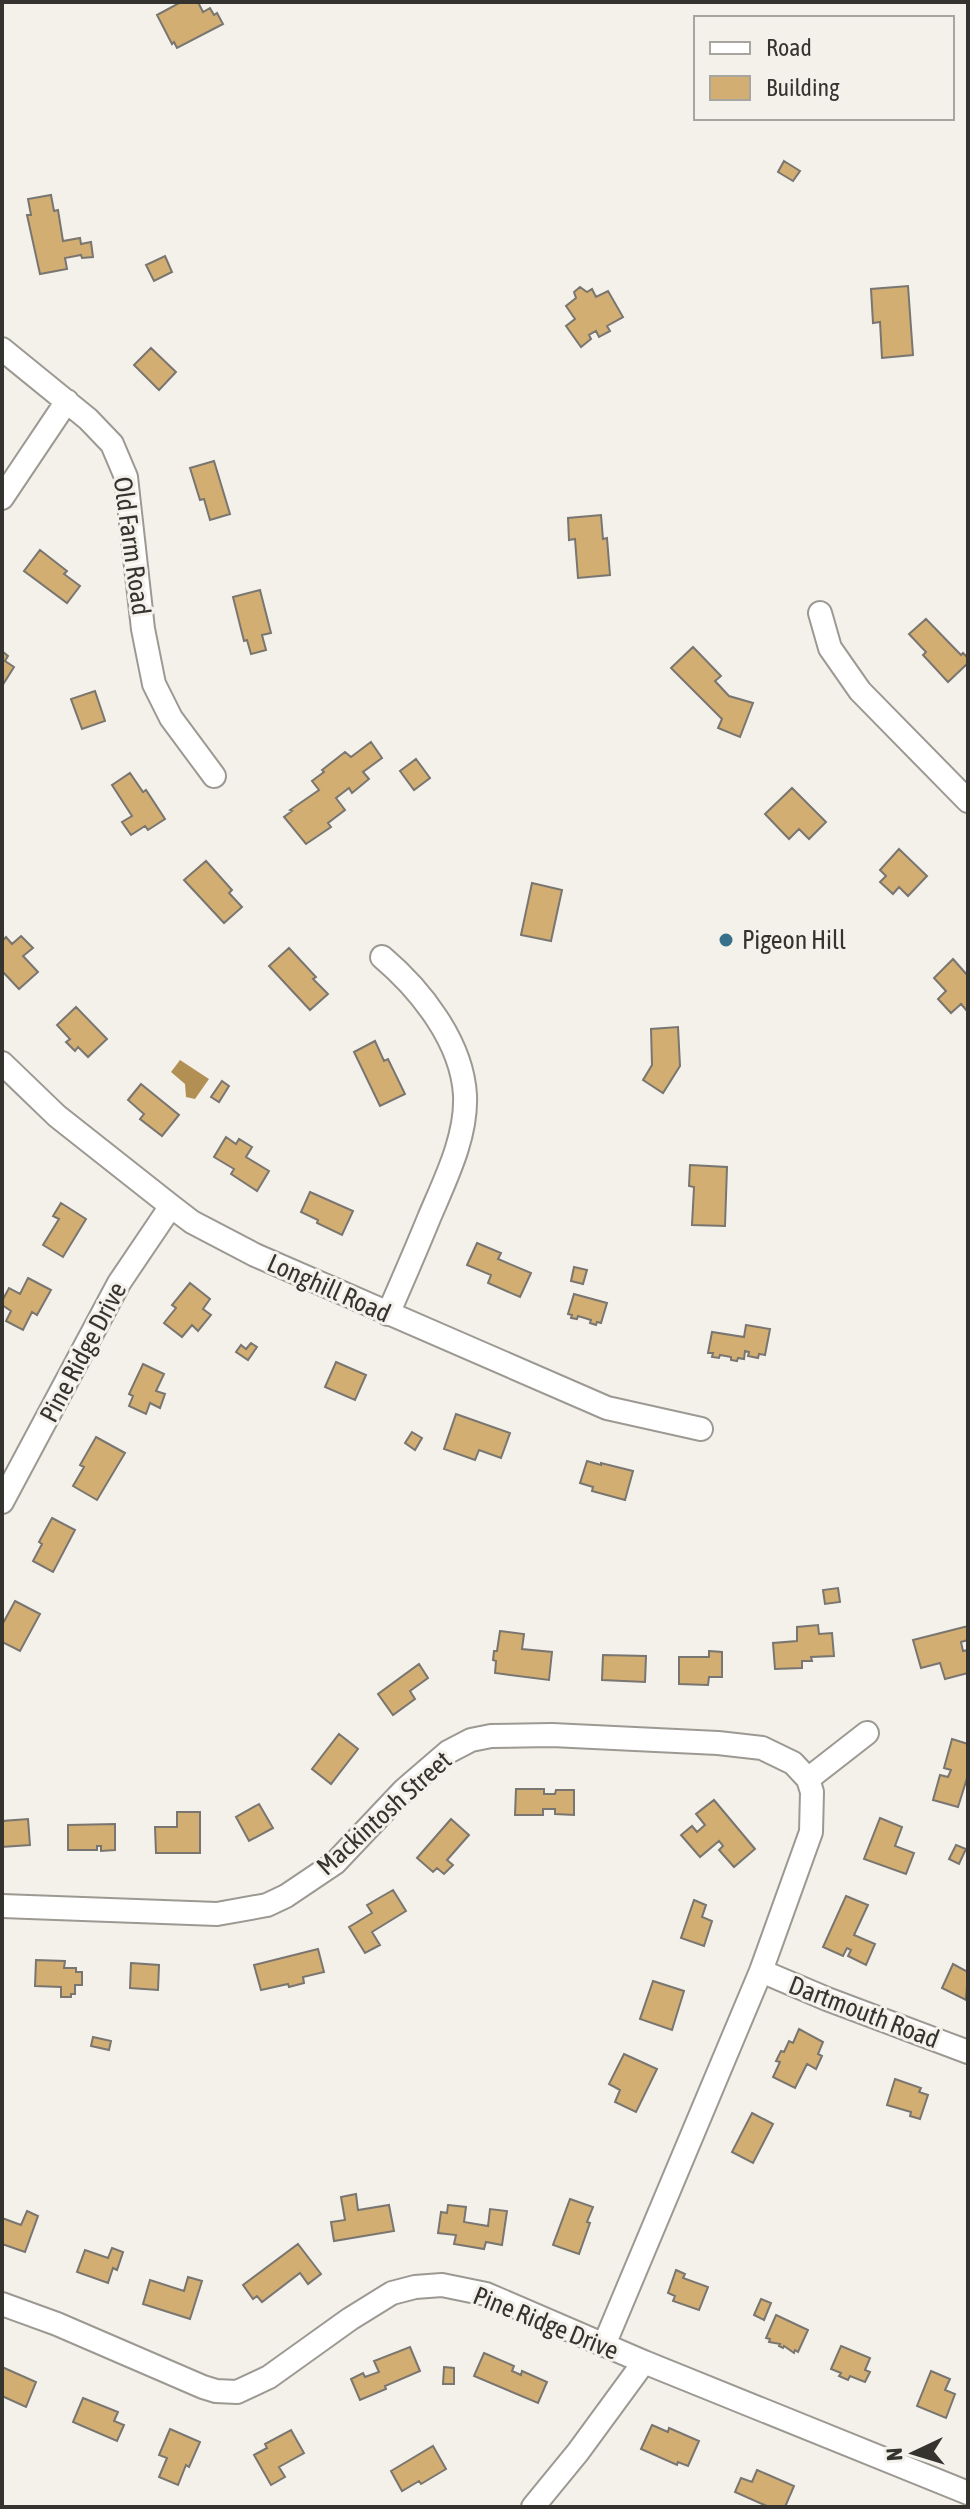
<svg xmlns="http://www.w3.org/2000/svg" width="970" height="2509" viewBox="0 0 970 2509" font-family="'Asap Condensed',sans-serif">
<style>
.water{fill:#b29054}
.building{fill:#d2ae72;stroke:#797570;stroke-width:2}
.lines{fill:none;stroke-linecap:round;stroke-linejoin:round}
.minor-casing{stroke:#9c9993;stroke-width:26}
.minor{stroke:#fff;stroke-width:22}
.poi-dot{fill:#37708a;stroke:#f4f1ea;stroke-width:3}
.labels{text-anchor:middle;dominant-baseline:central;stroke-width:6;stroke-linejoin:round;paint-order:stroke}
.street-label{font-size:26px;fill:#343330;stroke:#f4f1ea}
.poi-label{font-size:26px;fill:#343330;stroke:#f4f1ea;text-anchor:start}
</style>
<rect width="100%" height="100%" fill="#f4f1ea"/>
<!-- water -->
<path class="water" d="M180,1060L209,1079L195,1099L186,1097L185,1084L171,1072Z"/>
<!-- building -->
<path class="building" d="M181,2H198L203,12L210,8L214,15L217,13L223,24L177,48L174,42L172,44L157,15Z
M784,161L800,171L793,181L778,172Z
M51,195L54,211L58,210L63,241L80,238L81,244L91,242L93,257L82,258L81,255L65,258L67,269L40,274L27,215H31L28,199Z
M165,256L172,272L154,281L146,265Z
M908,286L913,355L882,358L880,322L873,323L871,289Z
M580,287L587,292L592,289L596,297L608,291L623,317L607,326L610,331L599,337L596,331L589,335L591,339L581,347L566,326L575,319L566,306L576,298L574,292Z
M151,348L176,372L159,390L134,365Z
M214,461L230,514L210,520L204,499L200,500L190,468Z
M601,515L603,539L607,538L610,575L578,578L575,539L569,540L568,518Z
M40,550L67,571L64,574L80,586L67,603L24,571Z
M260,590L271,633L262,635L266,650L251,654L247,640L244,641L233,597Z
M926,619L961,655L963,653L968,658V663L948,682L923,655L926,652L909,634Z
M693,647L721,676L715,681L729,696L753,703L740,737L718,728L722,719L671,668Z
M2,651L8,656L5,661L14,667L4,683L2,681Z
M95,691L105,721L82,729L71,699Z
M371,742L382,758L363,772L369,779L352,793L349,788L336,798L345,810L328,823L331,827L306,844L284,817L292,811L290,810L319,790L312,781L324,772L322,770L345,752L351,757Z
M416,759L430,778L414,790L400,771Z
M130,773L143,792L146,790L165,819L148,830L145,826L131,835L122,822L132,816L112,785Z
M792,788L826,822L809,839L799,829L789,839L765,814Z
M899,849L927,876L908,896L899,887L893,894L880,882L886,876L880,870Z
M206,861L232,890L229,893L242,907L224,923L184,880Z
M532,883L562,890L551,941L521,935Z
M21,936L33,948L23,956L38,972L19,989L2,971V941L6,937L12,944Z
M289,948L316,977L313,979L328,994L310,1010L269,966Z
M953,959L968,976V1012L961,1004L951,1013L938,999L946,991L934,978Z
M76,1007L107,1039L88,1057L78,1047L75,1051L66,1042L70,1039L57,1025Z
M678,1027L680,1066L663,1093L643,1080L652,1065L651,1029Z
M375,1041L384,1061L388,1059L405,1094L380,1106L354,1052Z
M222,1081L229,1086L219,1102L211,1097Z
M141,1084L179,1115L162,1136L140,1119L144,1114L128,1100Z
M226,1137L236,1144L239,1139L252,1147L246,1157L269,1171L257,1191L231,1174L234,1169L214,1157Z
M690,1165L727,1167L725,1226L692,1225L694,1187L689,1186Z
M310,1192L353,1211L342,1235L317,1223L318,1220L301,1212Z
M61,1203L86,1219L63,1257L43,1245L59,1219L53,1216Z
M477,1243L501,1253L498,1259L531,1273L520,1297L488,1283L491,1275L467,1265Z
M574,1267L587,1270L583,1284L571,1281Z
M28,1278L51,1290L37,1315L32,1312L23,1330L6,1321L11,1311L2,1305V1301L9,1288L20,1294Z
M190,1283L210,1299L203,1309L211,1315L198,1331L192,1325L182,1337L164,1323L176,1308L172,1305Z
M574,1294L607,1303L601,1323L597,1322L596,1325L590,1323L591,1320L578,1316L577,1319L571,1318L572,1315L568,1314Z
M746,1325L770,1329L765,1355L759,1354L758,1358L748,1356L749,1352L745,1351L744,1359L738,1358L737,1361L731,1360V1357L720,1355L719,1358L712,1357L713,1353H708L712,1332L744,1337Z
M251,1343L257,1347L248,1360L236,1352L241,1345L246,1349Z
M336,1362L366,1375L355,1400L325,1387Z
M143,1364L164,1374L156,1391L165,1394L160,1408L150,1403L146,1414L129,1406L133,1396L129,1394Z
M456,1414L510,1433L501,1458L479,1450L475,1460L444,1449Z
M412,1432L422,1438L415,1450L405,1443Z
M96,1437L125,1453L97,1500L73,1486L84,1467L80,1465Z
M587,1461L601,1465V1463L633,1471L625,1500L592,1491L593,1487L580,1483Z
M52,1518L75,1530L53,1572L33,1561L42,1544L39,1542Z
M838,1588L840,1602L825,1604L823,1590Z
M15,1601L40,1614L20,1651L2,1642V1625Z
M818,1625L819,1634L832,1633L834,1656L811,1657L812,1661H802V1668L775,1669L773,1643L797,1641V1627Z
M968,1626V1640L961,1642L963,1651L968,1650V1673L945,1679L940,1663L921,1668L913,1640Z
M500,1631L524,1634L522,1649L552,1652L549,1680L495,1673L496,1661L493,1660L494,1651H497Z
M709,1651L722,1652V1677H709L708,1685L679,1684V1657H709Z
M603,1655L646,1656L645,1682L602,1680Z
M419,1664L428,1678L410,1691L415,1699L393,1715L378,1694Z
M339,1734L358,1749L331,1784L312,1769Z
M952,1739L968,1744V1775L958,1807L933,1800L940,1775L948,1777L951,1770L944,1768Z
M516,1789H544V1794H555L556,1790H574V1815L555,1814V1809H543V1815H515Z
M714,1800L755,1849L734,1867L719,1850L723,1846L719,1841L700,1857L681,1835L692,1826L697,1832L705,1825L696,1814Z
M259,1804L273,1828L249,1841L236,1817Z
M177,1812H200V1853H156L155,1827H177Z
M880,1818L902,1827L895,1846L914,1853L906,1874L864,1859Z
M28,1819L30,1845L2,1847V1821Z
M451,1819L469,1835L447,1860L453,1865L444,1874L437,1868L433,1872L417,1858Z
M115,1824V1850L101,1851V1846H97V1850H68V1825Z
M956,1845L966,1849L959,1864L949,1859Z
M393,1890L406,1911L372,1932L380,1945L365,1953L349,1927L372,1913L367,1905Z
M846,1896L868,1905L854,1935L875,1944L866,1965L848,1956L851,1950L847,1948L843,1956L823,1947Z
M694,1900L706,1905L702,1917L712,1921L704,1946L681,1938Z
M318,1949L324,1972L303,1977L304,1983L289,1987L288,1984L261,1990L254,1965Z
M36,1960L65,1961L64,1968H76V1972H82V1985H75V1994H71V1997H61V1987L35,1986Z
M131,1963L159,1965L158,1990L130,1988Z
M953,1964L968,1972L966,2000L942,1988Z
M653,1981L684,1991L672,2030L640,2019Z
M799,2029L823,2042L818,2054L822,2056L816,2069L807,2064L795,2088L773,2077L780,2062L776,2061L781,2051L784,2052L789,2041L793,2043Z
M93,2037L111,2041L109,2050L91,2046Z
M624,2054L657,2069L636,2112L615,2102L620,2090L609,2084Z
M895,2079L921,2088L919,2092L928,2095L920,2119L910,2116L911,2112L887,2105Z
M752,2113L773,2124L753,2163L732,2152Z
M356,2194L358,2210L389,2205L394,2231L334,2241L331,2222L345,2220L341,2197Z
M570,2199L593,2207L587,2222L590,2223L579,2254L553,2245Z
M448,2205L466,2207L464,2222L488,2226L490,2209L507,2211L502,2245L486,2242L484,2249L454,2244L456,2235L438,2233L441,2212L447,2213Z
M27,2211L38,2216L25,2252L2,2244V2218L21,2225Z
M298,2244L321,2274L308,2284L300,2273L262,2302L257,2296L253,2299L243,2285Z
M112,2248L123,2252L117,2270L113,2268L108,2283L77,2272L85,2250L108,2258Z
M676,2270L685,2274L683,2278L708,2287L699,2310L673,2301L675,2296L668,2293Z
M188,2277L202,2281L190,2319L143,2304L150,2280L184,2291Z
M761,2299L771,2303L764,2320L754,2315Z
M776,2315L808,2330L798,2352L795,2350L794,2353L784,2346L783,2348L779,2346L780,2344L769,2342L770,2339L766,2338Z
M841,2346L870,2358L865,2370L870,2372L865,2382L850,2376L848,2380L839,2376L841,2373L831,2369Z
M410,2347L420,2371L385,2386L386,2389L360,2400L351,2379L363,2373L365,2377L379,2372L374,2361Z
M484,2353L514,2366L512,2371L521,2375L522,2371L547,2382L538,2403L474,2376Z
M2,2367L36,2382L26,2407L2,2396Z
M444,2367L454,2368V2384H443Z
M931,2371L950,2379L945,2390L955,2394L946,2418L917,2406Z
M83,2398L118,2412L114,2421L124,2425L117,2441L73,2422Z
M652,2425L668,2432L669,2428L699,2441L688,2466L678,2462L677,2465L641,2449Z
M170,2429L200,2442L189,2467L186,2465L178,2485L159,2477L167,2458L159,2455Z
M291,2430L304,2453L279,2467L285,2477L271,2485L254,2455L267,2448L265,2444Z
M433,2446L446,2469L421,2484L419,2481L402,2491L391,2471Z
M757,2470L794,2486L785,2507H769L735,2492L741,2478L752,2482Z"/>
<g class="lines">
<!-- minor casing -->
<g class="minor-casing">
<path id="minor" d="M2,349L88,419L112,444L126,477L143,629L154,684L171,718L214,776
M2,498L67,401
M820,613L830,648L860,691L968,801
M382,957C421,990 462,1042 465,1095C467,1137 445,1180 429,1218C416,1250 402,1282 388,1314
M2,1063L57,1116L171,1206L192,1222L255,1255L607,1408L701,1429
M2,1502L119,1283L171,1206
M808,1779L867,1733
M2,1906L217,1914L267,1905L286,1896L335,1863L404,1790L448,1752L471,1740L491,1736L552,1735L718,1743L762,1748L793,1763L808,1779L812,1792L811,1832L761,1971L604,2345
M761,1971L827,1999L968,2052
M2,2304L57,2324L203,2387L216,2391L237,2392L269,2377L350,2319L392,2293L415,2287L442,2285L486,2294L644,2362L968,2493
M533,2507L578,2452L644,2362"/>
</g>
<!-- minor -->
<use href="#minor" class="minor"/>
</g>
<!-- markers -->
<circle class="poi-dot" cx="726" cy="940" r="8"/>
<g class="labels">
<!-- street labels -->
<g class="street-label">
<text transform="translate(132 546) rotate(82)">Old Farm Road</text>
<text transform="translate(329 1288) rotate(24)">Longhill Road</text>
<text transform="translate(83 1352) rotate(-62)">Pine Ridge Drive</text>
<text transform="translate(384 1813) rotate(-42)">Mackintosh Street</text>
<text transform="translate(864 2012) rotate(21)">Dartmouth Road</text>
<text transform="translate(546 2323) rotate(22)">Pine Ridge Drive</text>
</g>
<!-- poi labels -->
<g class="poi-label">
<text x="742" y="940">Pigeon Hill</text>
</g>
</g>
<!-- border -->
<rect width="970" height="2509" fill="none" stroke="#343330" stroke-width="8"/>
<!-- legend -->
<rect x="694" y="16" width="260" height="104" fill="#f4f1ea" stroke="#a7a5a0" stroke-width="2"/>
<rect x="710" y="42" width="40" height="12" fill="#ffffff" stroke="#a7a5a0" stroke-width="2"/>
<text x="766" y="56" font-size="24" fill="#343330">Road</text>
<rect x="710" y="76" width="40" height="24" fill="#d2ae72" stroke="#a7a5a0" stroke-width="2"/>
<text x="766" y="96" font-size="24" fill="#343330">Building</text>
<!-- north arrow -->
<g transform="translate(914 2453) rotate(266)" stroke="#f4f1ea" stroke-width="6" paint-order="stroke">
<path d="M0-6L14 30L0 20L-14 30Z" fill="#343330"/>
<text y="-12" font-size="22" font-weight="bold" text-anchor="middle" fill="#343330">N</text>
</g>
</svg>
